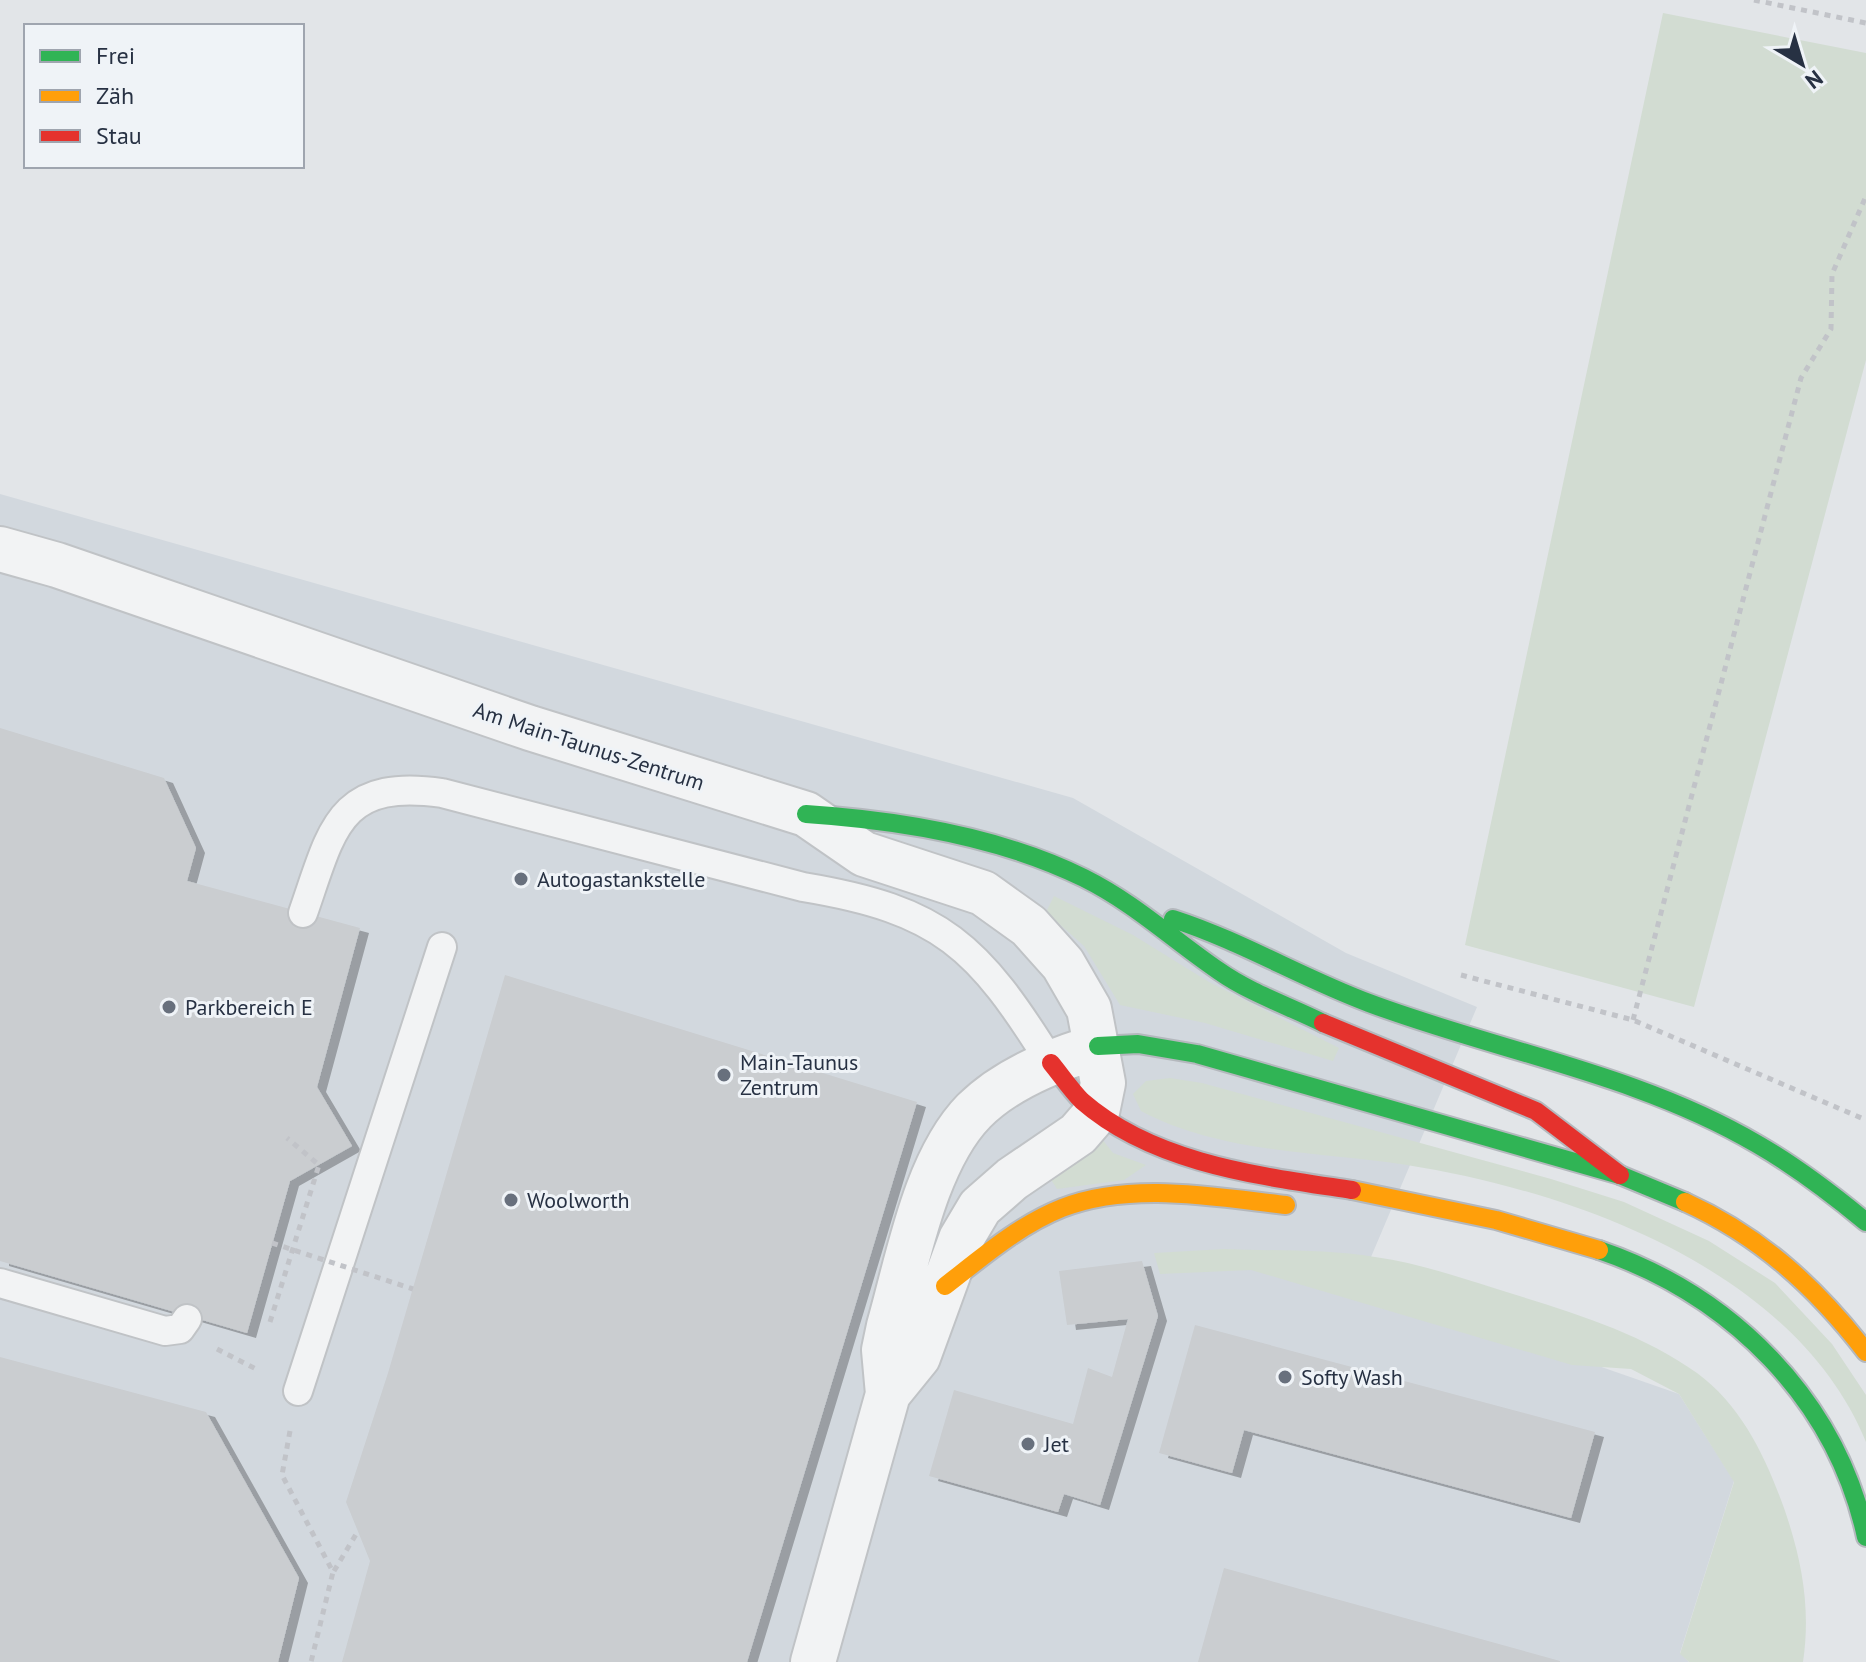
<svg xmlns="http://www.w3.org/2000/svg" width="1866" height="1662" viewBox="0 0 1866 1662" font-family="'PT Sans',sans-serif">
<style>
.built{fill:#d2d8de}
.green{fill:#d2dcd2}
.building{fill:#cacdd0;filter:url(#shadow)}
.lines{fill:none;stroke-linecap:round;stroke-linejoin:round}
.lane-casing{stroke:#c0c3c6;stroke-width:32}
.street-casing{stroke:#c0c3c6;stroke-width:48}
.fast-casing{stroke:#b4b8bd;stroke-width:22}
.slow-casing{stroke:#b4b8bd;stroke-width:22}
.jam-casing{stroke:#b4b8bd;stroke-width:22}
.path{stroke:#c1c3c8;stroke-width:5;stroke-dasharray:6 6;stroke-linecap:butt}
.lane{stroke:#f2f3f4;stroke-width:28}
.street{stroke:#f2f3f4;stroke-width:44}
.fast{stroke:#30b455;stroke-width:18}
.slow{stroke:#ff9f0a;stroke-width:18}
.jam{stroke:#e5322d;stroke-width:18}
.path-bridge{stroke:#c1c3c8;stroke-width:5;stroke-dasharray:6 6;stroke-linecap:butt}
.poi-dot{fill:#68707d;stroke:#eff3f7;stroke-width:3}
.labels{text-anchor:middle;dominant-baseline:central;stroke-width:6;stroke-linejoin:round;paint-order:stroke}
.street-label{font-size:22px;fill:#273143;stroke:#eff3f7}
.poi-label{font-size:22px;fill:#273143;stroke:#eff3f7;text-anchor:start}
</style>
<defs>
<filter id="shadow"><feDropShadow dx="9" dy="5" stdDeviation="0" flood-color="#0004"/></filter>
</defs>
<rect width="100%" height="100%" fill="#e2e5e8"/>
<!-- built -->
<path class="built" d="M0,494L1073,798L1346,953L1477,1007L1360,1283L1679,1394L1734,1481L1680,1653L1689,1662H0Z"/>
<!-- green -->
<path class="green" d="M1663,13L1866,53V360L1694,1007L1465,945Z
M1054,896L1133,935L1209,982L1339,1048L1333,1061L1205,1023L1120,1005L1084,946L1046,912Z
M1170,1078L1202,1083L1551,1179L1624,1202L1709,1241L1775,1283L1832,1344L1866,1395V1442C1796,1271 1576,1192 1407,1165C1319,1151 1222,1154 1141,1111L1133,1094L1146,1081Z
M1102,1139L1113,1153L1146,1165L1124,1180L1057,1189L1046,1172Z
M1224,1249C1273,1251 1326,1249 1375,1257C1417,1263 1456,1276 1497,1289C1564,1310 1639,1331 1697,1373C1742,1406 1766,1458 1784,1508C1802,1560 1811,1608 1803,1662H1689L1680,1654L1734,1482L1679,1394L1631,1369L1572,1365L1251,1270L1160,1274L1154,1253Z"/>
<!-- building -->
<path class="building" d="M0,728L164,778L196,848L187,881L360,928L317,1087L352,1146L290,1181L247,1333L0,1261Z
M505,975L917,1102L747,1662H342L370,1561L346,1502L388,1373Z
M1142,1261L1158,1316L1100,1505L1064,1494L1058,1512L929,1476L954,1390L1073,1424L1088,1368L1112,1377L1128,1319L1067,1325L1059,1271Z
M1195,1325L1595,1432L1571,1518L1244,1430L1232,1473L1159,1453Z
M0,1357L206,1412L299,1578L278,1662H0Z
M1224,1568L1560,1661V1662H1198Z"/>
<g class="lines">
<!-- lane casing -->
<g class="lane-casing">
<path id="lane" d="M303,913C332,830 338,778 442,793L803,887C942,910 978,946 1051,1063
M0,1283L165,1331L180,1329L187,1319
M298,1391L442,947"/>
</g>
<!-- street casing -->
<g class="street-casing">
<path id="street" d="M0,549L57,565L530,728L806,814L864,854L983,893L1029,926L1063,964L1089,1009L1103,1083L1097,1112L1078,1134L1012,1179L980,1207L961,1239L918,1357L888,1394
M813,1662L888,1394L884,1350L889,1326C908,1260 925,1161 974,1111C1003,1082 1049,1062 1087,1050"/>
</g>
<!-- fast casing -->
<g class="fast-casing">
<path id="fast" d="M806,814C897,820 1001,837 1084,878C1136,904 1172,939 1219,971C1250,993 1289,1006 1323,1023
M1173,919C1241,941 1302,978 1369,1003C1497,1051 1638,1074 1757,1144C1797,1167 1831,1193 1866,1222
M1098,1046L1138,1044L1197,1054L1620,1175L1685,1202
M1599,1250C1731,1295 1836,1399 1866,1537"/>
</g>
<!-- slow casing -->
<g class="slow-casing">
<path id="slow" d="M1352,1190L1496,1220L1599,1250
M1685,1202C1760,1236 1816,1287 1866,1352
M945,1286C981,1258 1019,1225 1062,1208C1131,1181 1215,1197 1286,1205"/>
</g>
<!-- jam casing -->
<g class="jam-casing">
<path id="jam" d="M1323,1023L1536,1111L1620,1175
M1051,1063C1061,1075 1071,1090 1082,1101C1154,1164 1261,1176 1352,1190"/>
</g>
<!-- path -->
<path class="path" d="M1754,0L1866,23
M1461,975L1633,1020L1866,1120
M1633,1020L1801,378L1831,329L1832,274L1866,196
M270,1322L319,1165L287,1138
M217,1349L258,1370
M290,1431L282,1475L333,1572L311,1662
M334,1571L358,1531"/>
<!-- lane -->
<use href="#lane" class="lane"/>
<!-- street -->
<use href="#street" class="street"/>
<!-- fast -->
<use href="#fast" class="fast"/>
<!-- slow -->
<use href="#slow" class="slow"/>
<!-- jam -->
<use href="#jam" class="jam"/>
<!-- path-bridge -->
<path class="path-bridge" d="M272,1243L413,1289"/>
</g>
<!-- markers -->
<g class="poi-dot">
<circle cx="521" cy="879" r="8"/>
<circle cx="169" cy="1007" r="8"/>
<circle cx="724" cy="1075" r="8"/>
<circle cx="511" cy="1200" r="8"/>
<circle cx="1285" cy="1377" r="8"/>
<circle cx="1028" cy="1444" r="8"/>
</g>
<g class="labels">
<!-- street labels -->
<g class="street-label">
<text transform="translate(589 746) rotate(18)">Am Main-Taunus-Zentrum</text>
</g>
<!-- poi labels -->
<g class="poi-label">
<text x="537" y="879">Autogastankstelle</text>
<text x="185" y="1007">Parkbereich E</text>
<text x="740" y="1062">Main-Taunus<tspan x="740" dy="25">Zentrum</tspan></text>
<text x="527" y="1200">Woolworth</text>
<text x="1301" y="1377">Softy Wash</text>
<text x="1044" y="1444">Jet</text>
</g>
</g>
<!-- legend -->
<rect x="24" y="24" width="280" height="144" fill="#eff3f7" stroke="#9fa5af" stroke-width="2"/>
<rect x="40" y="50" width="40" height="12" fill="#30b455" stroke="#9fa5af" stroke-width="2"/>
<text x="96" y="64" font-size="24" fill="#273143">Frei</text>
<rect x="40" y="90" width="40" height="12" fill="#ff9f0a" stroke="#9fa5af" stroke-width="2"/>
<text x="96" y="104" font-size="24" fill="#273143">Zäh</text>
<rect x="40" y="130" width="40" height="12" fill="#e5322d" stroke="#9fa5af" stroke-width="2"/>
<text x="96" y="144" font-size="24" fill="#273143">Stau</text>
<!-- north arrow -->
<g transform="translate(1802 64) rotate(142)" stroke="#eff3f7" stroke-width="6" paint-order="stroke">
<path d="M0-6L14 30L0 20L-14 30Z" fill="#273143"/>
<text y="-12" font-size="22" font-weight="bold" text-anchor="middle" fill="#273143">N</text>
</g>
</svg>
